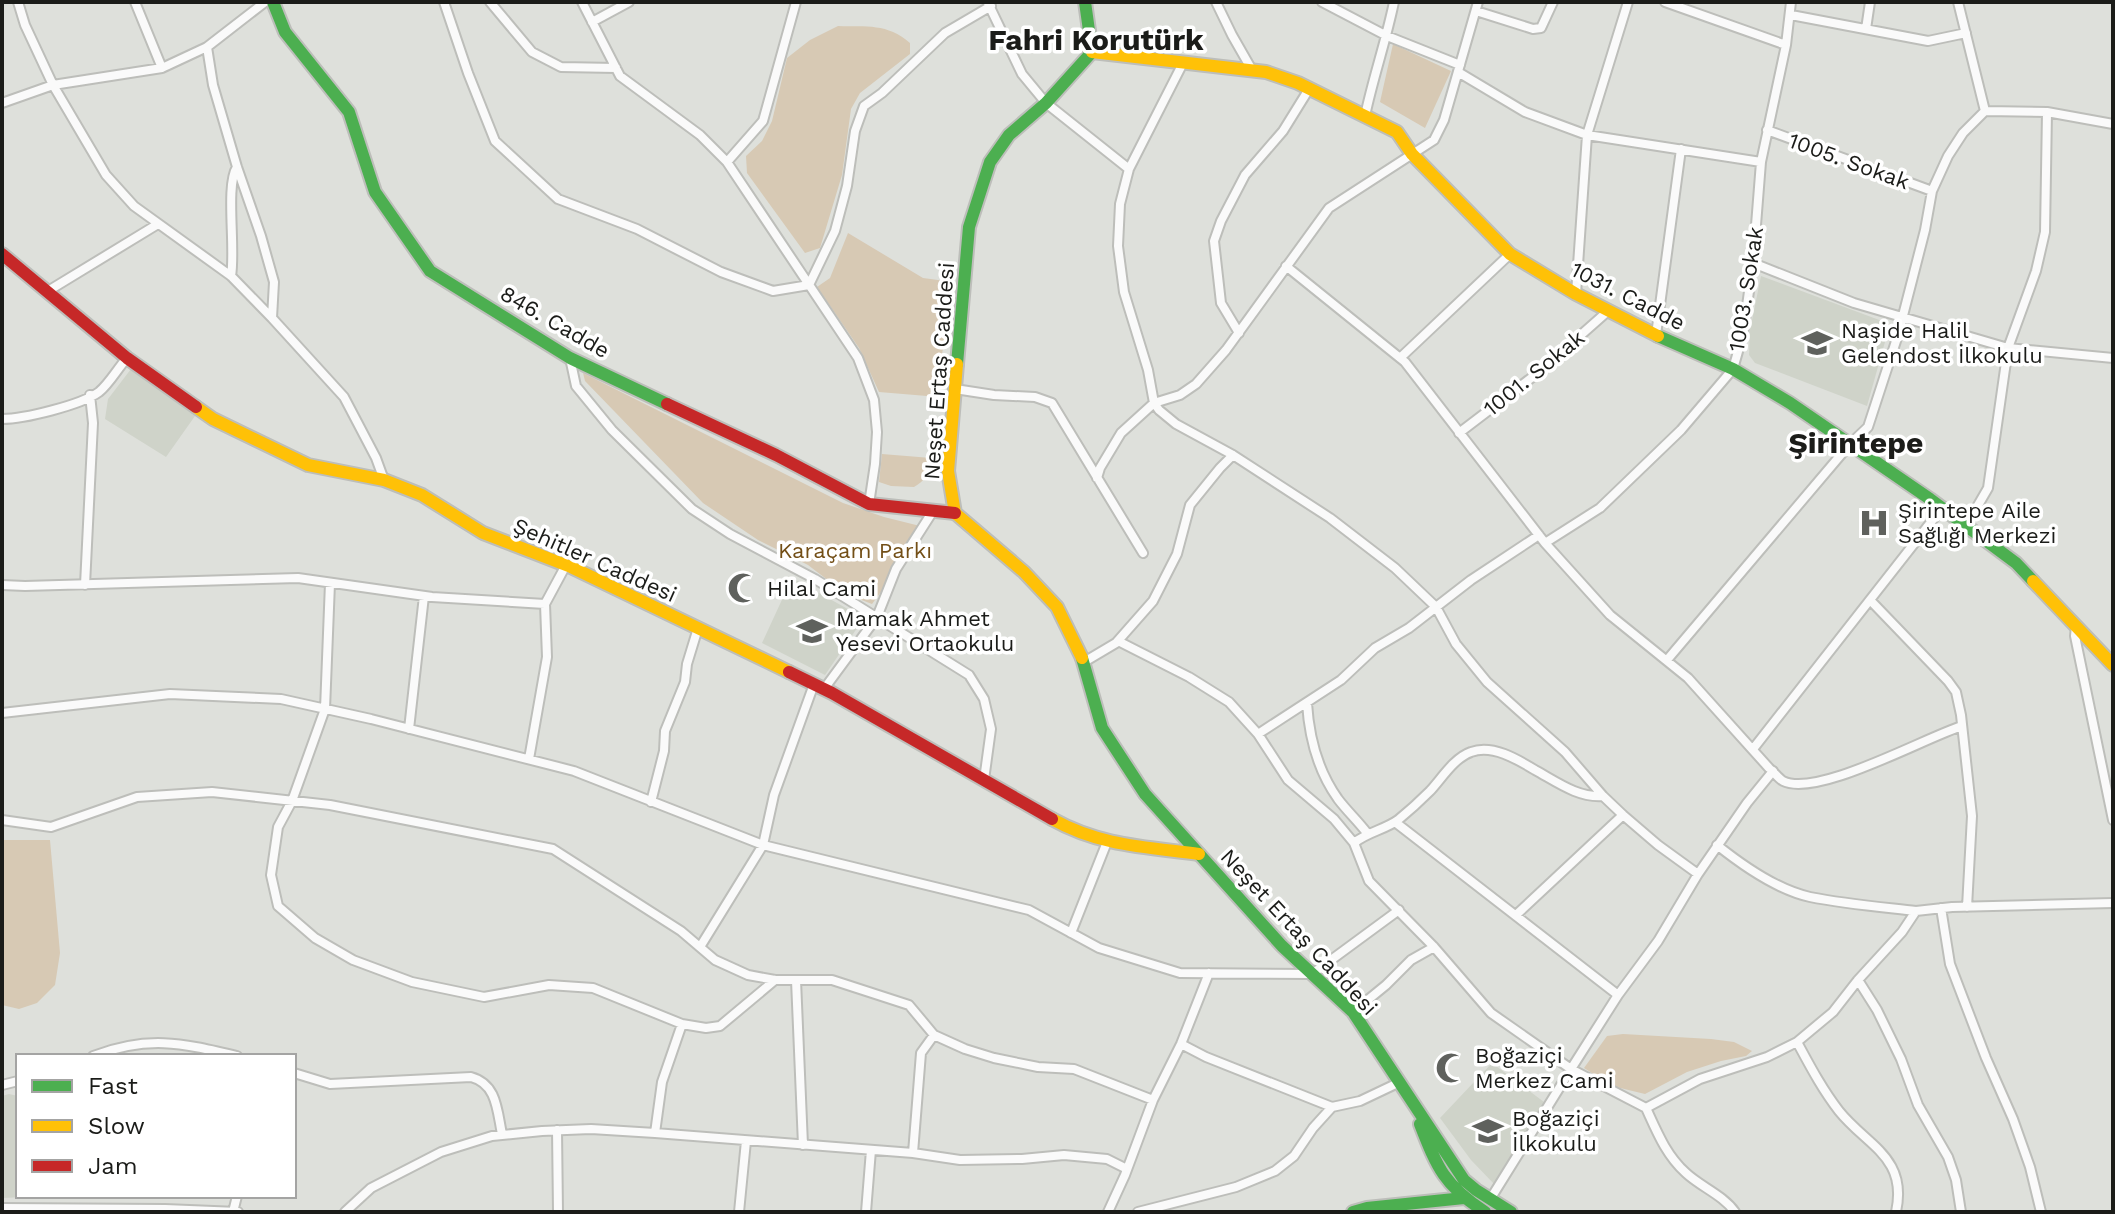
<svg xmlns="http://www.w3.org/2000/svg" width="2115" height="1214" viewBox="0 0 2115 1214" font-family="'Work Sans',sans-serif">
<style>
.built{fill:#cfd3c9}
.green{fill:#d7c9b4}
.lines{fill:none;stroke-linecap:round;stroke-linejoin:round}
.street-casing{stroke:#bdbeba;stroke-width:12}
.fast-casing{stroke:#bdbeba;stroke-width:16}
.slow-casing{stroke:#bdbeba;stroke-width:16}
.jam-casing{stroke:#bdbeba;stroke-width:16}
.street{stroke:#fafafa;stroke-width:8}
.fast{stroke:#4caf50;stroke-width:12}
.slow{stroke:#ffc107;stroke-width:12}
.jam{stroke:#c62828;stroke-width:12}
.labels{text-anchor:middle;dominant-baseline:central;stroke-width:7;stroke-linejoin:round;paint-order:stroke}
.street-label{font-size:22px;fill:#1b1c19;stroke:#fff}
.poi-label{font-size:22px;fill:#1b1c19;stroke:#fff;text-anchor:start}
.park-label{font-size:22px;fill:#734f17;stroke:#fff}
.district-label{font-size:30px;font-weight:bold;fill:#1b1c19;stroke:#fff}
</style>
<rect width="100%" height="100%" fill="#dee0db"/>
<!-- built -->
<path class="built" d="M1761,276L1890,324L1867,406L1755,363L1749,355L1750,330Z
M131,369L195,416L166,457L105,419L108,399Z
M792,578L864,618L825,675L762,643Z
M1492,1063L1544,1102L1495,1185L1471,1160L1440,1118Z
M9,1094L18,1096V1196H48L2,1198V1096Z"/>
<!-- green -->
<path class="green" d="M838,26C867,27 887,23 910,43V54L860,93L851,109L842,175L820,248L805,253L747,173L746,156L762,141L772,121L787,58L810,40Z
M1393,44L1451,71L1425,128L1380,102Z
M848,233L923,278L953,282L940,368L939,397L879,392L859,348L817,287L830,278Z
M583,373L843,503L884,517L920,526L886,585L872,604L846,594L808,565L758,540L703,503L585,381Z
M882,454L931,458C933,472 925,480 914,487L891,486L879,482Z
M2,840H50L60,953L55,985L37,1003L19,1009L2,1005Z
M1623,1034L1711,1039L1734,1042L1752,1051L1746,1056L1721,1061L1687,1072L1645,1094L1612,1086L1584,1068L1607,1036Z"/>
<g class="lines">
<!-- street casing -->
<g class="street-casing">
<path id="street" d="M18,2L25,25L53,85L106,175L134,206L231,276L272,318
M135,2L162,68
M444,2L468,73L495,141L558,199L637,229L721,272L773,291L809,285
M490,2L532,52L561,67L616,68
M582,2L620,76L700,135L727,162L858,358L874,400L877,432L875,464L869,504
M1216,2L1232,35L1252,70
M1322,2L1387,36L1460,65
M1665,2L1786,45
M1958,2L1985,111
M988,3L1022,74L1046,103L1129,169
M1476,11L1533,29L1541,28L1553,2
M1791,15L1928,41L1966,33
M592,22L629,2
M1866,29L1870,2
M207,47L213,85L237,167L261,236L274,282L272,318L344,397L376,458L384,480
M1183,63L1129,169L1120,204L1118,246L1124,292L1148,370L1154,403L1159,410L1176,424L1233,455L1330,518L1395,568L1436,607L1456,644L1487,682L1565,752L1603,796L1623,815L1658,845L1698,874
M1458,72L1525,112L1587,135L1761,162
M2,103L53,85L162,68L207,47L265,2
M1365,116C1373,78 1386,41 1394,2
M1767,130L1932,191
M727,162L763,121L796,2
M1753,263L1854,303L2008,348L2113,358
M1286,266L1405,362L1545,543L1610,615L1688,678L1769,768C1774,772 1779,779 1783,781C1817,798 1924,738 1962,726
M231,276C236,249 225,185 237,167
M809,285L835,231L847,186L855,131L864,106L882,93L945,33L991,6
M48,291L158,224
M1576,294L1587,135L1628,2
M1239,333L1221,303L1214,241L1221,221L1245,175L1283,131L1309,89
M1656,335L1681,149
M570,358L576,386L612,430L692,509L730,534L815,579L969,675L984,699L991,729L984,780
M1400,358L1510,254
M955,389L994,395L1035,397L1052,403L1143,553
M2,419C24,419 81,405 99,392C109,384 118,368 127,358
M1459,433L1539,372L1608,311
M1097,478L1100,468L1121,433L1154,403L1180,395L1196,384L1226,350L1329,208L1434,140L1444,120L1478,2
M1966,526L1988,488L2008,348L2036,271L2045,232L2047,112
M1545,543L1600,508L1681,430L1733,369L1743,334L1753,263L1761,162L1786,45L1791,2
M330,583L325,709L292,801L278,827L271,875L278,906L315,938L353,960L412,982L484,997L549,985L593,988L682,1024L706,1028L720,1026L775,980
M2,585L25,586L298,578L432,597L545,604L566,565
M85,585L93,423L90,395
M1870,600L1948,681L1956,692L1961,715L1972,816L1967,907
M2076,626L2075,636L2113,820
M1118,641L1189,677L1229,702L1258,734L1288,780L1334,819L1354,843L1369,881L1434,947L1491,1013L1571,1069L1646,1108
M1667,660L1850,444L1868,427L1898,335L1925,230L1932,191L1948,156L1963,133L1985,111L2047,112L2113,124
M1084,662L1116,643L1153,601L1177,554L1190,505L1220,468L1233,455
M824,689L877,617L896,569L933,511
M1307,703C1309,736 1318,771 1338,799C1347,811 1358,821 1367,833
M2,713L170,694L281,699L371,719L574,771L763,845L1029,910L1099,948L1180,973L1312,974L1399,910
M409,729L424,596
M1258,734L1341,680L1375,648L1409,628L1471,580L1539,535
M1753,749L1942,508
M529,759L547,657L545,604
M651,802L664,751L665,731L685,682L687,664L698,628
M2,820L51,827L137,797L212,792L330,805L553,849L681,931L715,960L748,975L775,980H832L909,1005L934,1035L965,1049L994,1058L1038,1067L1074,1069L1153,1100
M1395,822L1618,995
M1354,843C1367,832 1384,830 1398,820C1409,811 1420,801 1430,791C1442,778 1454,758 1471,752C1492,744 1517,759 1535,770C1557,782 1578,798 1603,796
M1717,845C1742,865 1778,890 1810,897C1845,904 1881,907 1916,911
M1941,908L1950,964L1986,1058L2013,1119L2030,1167L2041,1212
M1516,915L1623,815
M1071,933L1107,842
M700,947L763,845L774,795L814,684
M796,980L803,1145
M1858,980L1877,1010L1901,1059L1918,1105L1948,1157L1956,1180L1961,1212
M1353,1012L1386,985L1411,960L1434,947
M1797,1042C1810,1066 1822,1089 1839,1111C1867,1146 1908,1157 1896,1212
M1181,1044L1206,1057L1332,1107L1360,1101L1400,1082
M93,1056C149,1035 181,1043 237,1056
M294,1073L330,1084L471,1077C497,1084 497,1110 502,1134
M2,1085L18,1081
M1646,1108L1700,1079L1767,1057L1797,1042L1833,1012L1858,980L1902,932L1916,911L1952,907L2113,903
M1646,1108C1657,1132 1666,1155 1686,1173C1701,1187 1723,1195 1735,1212
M557,1130L558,1212
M655,1133L662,1082L682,1024
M913,1153L921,1053L934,1035
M1491,1198L1571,1069L1618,995L1658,941L1698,874L1747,803L1773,771
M2,1208L165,1209L238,1212
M233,1212L237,1196
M345,1212L371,1188L441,1152L492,1136L542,1131L591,1129L655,1133L913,1153L960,1160L1022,1159L1064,1155L1107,1159L1127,1169
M739,1212L746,1141
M866,1212L871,1150
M1108,1212L1125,1175L1153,1100L1181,1044L1209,973
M1138,1212L1236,1187L1275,1171L1294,1156L1313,1128L1332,1107"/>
</g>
<!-- fast casing -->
<g class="fast-casing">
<path id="fast" d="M273,2L285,32L349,112L375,192L430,271L570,358L667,404
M1658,336L1733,369L1790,403L1930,499L2016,563L2033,581
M957,364L969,227L990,162L1009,135L1046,103L1092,52L1085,2
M1082,658L1102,728L1145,794L1282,946L1353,1012L1464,1180L1476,1190L1511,1212
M1420,1124C1437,1168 1445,1186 1485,1212
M1353,1212L1367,1208L1464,1198"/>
</g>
<!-- slow casing -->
<g class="slow-casing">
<path id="slow" d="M1092,52L1266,72L1298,83L1397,132L1412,154L1510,254L1576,294L1658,336
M957,364L948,471L955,513L1024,572L1057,607L1082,658
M196,407L213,419L308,465L384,480L422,495L483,533L571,567L789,672
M2033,581L2113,665
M1052,819C1100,846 1146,847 1199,854"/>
</g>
<!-- jam casing -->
<g class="jam-casing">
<path id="jam" d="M2,254L127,358L196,407
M667,404L776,455L869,504L955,513
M789,672L832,693L1052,819"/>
</g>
<!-- street -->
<use href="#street" class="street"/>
<!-- fast -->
<use href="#fast" class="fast"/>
<!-- slow -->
<use href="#slow" class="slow"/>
<!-- jam -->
<use href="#jam" class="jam"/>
</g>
<!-- icons -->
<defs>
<g id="school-bare" transform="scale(2.4)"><path d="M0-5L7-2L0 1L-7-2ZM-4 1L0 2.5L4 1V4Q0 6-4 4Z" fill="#5f615d" stroke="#fff" stroke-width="2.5" paint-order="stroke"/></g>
<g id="hospital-bare" transform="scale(2.4)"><path d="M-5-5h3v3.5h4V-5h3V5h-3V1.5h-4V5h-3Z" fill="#5f615d" stroke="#fff" stroke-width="2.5" paint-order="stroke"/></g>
<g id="mosque-bare" transform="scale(2.4)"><path d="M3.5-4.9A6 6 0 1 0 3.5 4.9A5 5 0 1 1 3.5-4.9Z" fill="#5f615d" stroke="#fff" stroke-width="2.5" paint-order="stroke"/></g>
</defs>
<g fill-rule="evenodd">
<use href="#school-bare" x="1817" y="343"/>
<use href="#hospital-bare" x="1874" y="523"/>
<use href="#mosque-bare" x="743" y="588"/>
<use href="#school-bare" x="812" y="631"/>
<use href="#mosque-bare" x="1451" y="1068"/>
<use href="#school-bare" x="1488" y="1131"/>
</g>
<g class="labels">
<!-- street labels -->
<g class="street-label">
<text transform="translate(1849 161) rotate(20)">1005. Sokak</text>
<text transform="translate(1746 289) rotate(-81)">1003. Sokak</text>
<text transform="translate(1628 296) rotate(27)">1031. Cadde</text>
<text transform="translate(555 322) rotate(30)">846. Cadde</text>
<text transform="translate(939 371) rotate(-86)">Neşet Ertaş Caddesi</text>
<text transform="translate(1534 373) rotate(-39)">1001. Sokak</text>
<text transform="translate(595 560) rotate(24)">Şehitler Caddesi</text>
<text transform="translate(1299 932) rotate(47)">Neşet Ertaş Caddesi</text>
</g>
<!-- poi labels -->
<g class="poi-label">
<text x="1841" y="330">Naşide Halil<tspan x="1841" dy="25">Gelendost İlkokulu</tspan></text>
<text x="1898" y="510">Şirintepe Aile<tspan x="1898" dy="25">Sağlığı Merkezi</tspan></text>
<text x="767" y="588">Hilal Cami</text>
<text x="836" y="618">Mamak Ahmet<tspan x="836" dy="25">Yesevi Ortaokulu</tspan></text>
<text x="1475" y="1055">Boğaziçi<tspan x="1475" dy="25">Merkez Cami</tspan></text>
<text x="1512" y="1118">Boğaziçi<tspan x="1512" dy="25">İlkokulu</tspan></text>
</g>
<!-- park labels -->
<g class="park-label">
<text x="855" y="550">Karaçam Parkı</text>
</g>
<!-- district labels -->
<g class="district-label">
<text x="1096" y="39">Fahri Korutürk</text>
<text x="1856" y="442">Şirintepe</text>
</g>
</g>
<!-- border -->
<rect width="2115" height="1214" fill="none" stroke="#1b1c19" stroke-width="8"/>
<!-- legend -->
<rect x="16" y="1054" width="280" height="144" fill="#ffffff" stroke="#a4a4a3" stroke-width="2"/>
<rect x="32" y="1080" width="40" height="12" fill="#4caf50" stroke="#a4a4a3" stroke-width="2"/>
<text x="88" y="1094" font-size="24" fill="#1b1c19">Fast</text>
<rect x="32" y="1120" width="40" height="12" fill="#ffc107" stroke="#a4a4a3" stroke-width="2"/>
<text x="88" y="1134" font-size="24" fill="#1b1c19">Slow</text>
<rect x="32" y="1160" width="40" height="12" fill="#c62828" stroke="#a4a4a3" stroke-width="2"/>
<text x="88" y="1174" font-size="24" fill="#1b1c19">Jam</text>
</svg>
